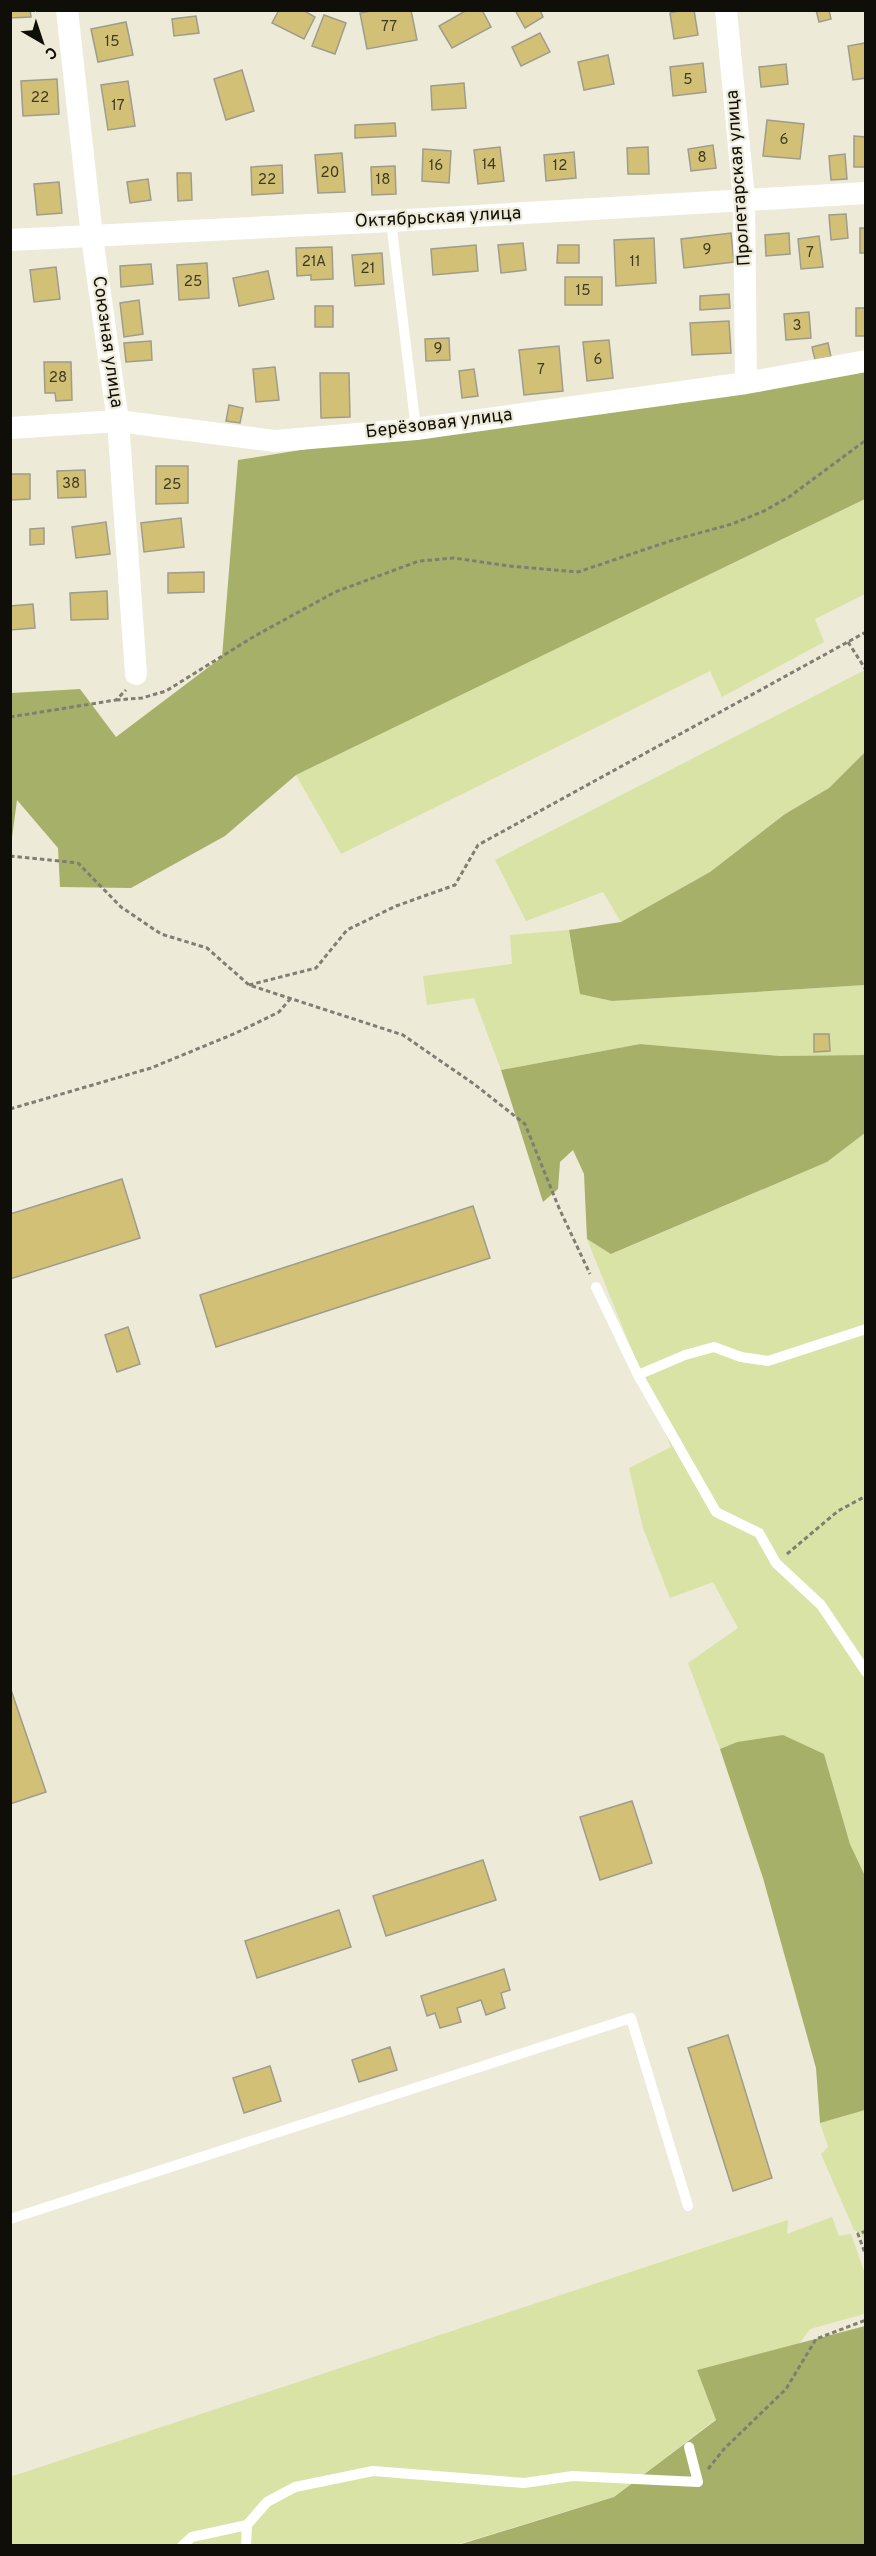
<svg xmlns="http://www.w3.org/2000/svg" width="876" height="2556" viewBox="0 0 876 2556" font-family="Overpass,sans-serif">
<style>
.green{fill:#d8e3a5}
.forest{fill:#a6b069}
.building{fill:#d1c076;stroke:#9f9c8c;stroke-width:1.5}
.lines{fill:none;stroke-linecap:round;stroke-linejoin:round}
.path{stroke:#807e72;stroke-width:3;stroke-dasharray:4.5 3;stroke-linecap:butt}
.lane{stroke:#fff;stroke-width:10}
.street{stroke:#fff;stroke-width:22}
.labels{text-anchor:middle;dominant-baseline:central;stroke-width:4.5;stroke-linejoin:round;paint-order:stroke}
.number-label{font-size:15px;fill:#403a24}
.street-label{font-size:18px;fill:#0f0e08;stroke:#edead8}
</style>
<rect width="100%" height="100%" fill="#edead8"/>
<!-- green -->
<path class="green" d="M865,499V594L815,619L824,642L722,697L710,671L341,854L296,775Z
M865,670V752L829,788L785,814L710,872L621,922L603,892L526,921L495,860Z
M569,930L580,993L612,1001L865,985V1055L780,1056L640,1044L501,1070L474,998L427,1005L423,976L512,964L510,935Z
M865,1133V1876L850,1844L824,1754L737,1742L720,1749L688,1663L738,1628L713,1582L670,1598L643,1528L629,1468L671,1447L587,1239L612,1254L827,1162Z
M865,2110V2246L861,2234L854,2230L821,2154L828,2147L820,2123Z
M832,2217L839,2236L851,2234L865,2274L864,2314L810,2329L799,2344L697,2370L716,2419L614,2497L455,2545H11L10,2477L788,2220L787,2234Z"/>
<!-- forest -->
<path class="forest" d="M865,360V499L296,775L225,836L131,888L60,887L58,848L17,800L11,845V693L80,689L116,737L222,657L238,460Z
M865,752V985L612,1001L580,994L569,930L621,922L710,872L785,814L829,788Z
M640,1044L780,1056L865,1055V1133L827,1162L611,1254L587,1239L584,1174L573,1150L560,1162L558,1189L543,1202L501,1070Z
M783,1735L824,1754L850,1844L865,1876V2110L820,2123L816,2068L763,1878L720,1749L737,1742Z
M865,2326V2545L455,2546L614,2497L716,2420L697,2370Z"/>
<!-- building -->
<path class="building" d="M10,10H30L31,17L10,18Z
M279,10H303L315,17L304,39L272,23Z
M376,10H411L417,40L367,49L360,13Z
M467,10H482L491,27L452,48L439,26Z
M515,10H540L543,17L525,28Z
M683,10H694L698,35L674,39L670,13Z
M816,10H829L831,19L819,22Z
M324,15L346,23L335,54L312,46Z
M196,16L199,33L174,36L172,19Z
M126,22L133,55L98,62L91,29Z
M540,33L550,52L521,66L512,47Z
M865,43L866,78L853,80L848,46Z
M608,55L614,84L584,90L578,62Z
M703,63L706,92L673,96L670,67Z
M786,64L788,84L761,87L759,67Z
M242,70L254,111L226,120L214,79Z
M57,79L59,114L23,116L21,81Z
M128,81L135,126L108,130L101,85Z
M464,83L466,108L432,110L431,86Z
M767,120L804,124L800,159L763,156Z
M395,123L396,136L355,138V125Z
M854,136L866,137V167H854Z
M713,145L716,168L691,171L688,149Z
M500,147L504,181L478,184L474,150Z
M648,147L649,174H628L627,148Z
M423,149L451,151L449,183L422,181Z
M574,152L576,178L546,181L544,155Z
M342,153L345,192L318,193L315,155Z
M845,154L847,179L831,180L829,156Z
M282,165L283,193L252,195L251,167Z
M395,166L396,194L372,195L371,167Z
M177,173H191L192,200L178,201Z
M148,179L151,200L130,203L127,182Z
M59,182L62,213L37,215L34,184Z
M846,214L848,238L831,240L829,215Z
M860,228H866V253H860Z
M731,233L734,262L684,268L681,239Z
M789,233L790,254L766,256L765,235Z
M819,236L823,267L801,269L798,239Z
M654,238L656,283L616,286L614,240Z
M523,243L526,270L501,273L498,245Z
M476,245L478,271L433,275L431,249Z
M558,245H579V263H557Z
M332,247L333,279L311,280V275L297,276L296,248Z
M382,253L384,284L355,286L352,255Z
M207,263L209,298L179,300L177,265Z
M151,264L153,284L121,287L120,266Z
M56,267L60,299L34,302L30,270Z
M268,271L274,299L239,306L233,278Z
M565,277H602V305H565Z
M729,294L730,308L700,310V296Z
M139,300L143,334L124,337L120,303Z
M315,306H333V327H315Z
M856,308H866V336H856Z
M809,312L811,338L786,340L784,314Z
M729,321L731,353L692,355L690,323Z
M449,338L450,360L426,361L425,339Z
M609,340L613,378L587,381L583,342Z
M151,341L152,360L126,362L124,343Z
M828,343L831,357L815,360L812,347Z
M559,346L563,391L524,395L519,350Z
M44,362H71L72,400L56,401L55,393H45Z
M275,367L279,400L256,402L253,369Z
M474,369L478,396L462,398L459,371Z
M320,373H349L350,417L321,418Z
M229,405L243,408L240,423L226,421Z
M156,466H188V503L156,504Z
M85,470L86,497L58,498L57,471Z
M10,474H30V499L10,500Z
M181,518L184,547L144,552L141,523Z
M106,522L110,554L76,558L72,527Z
M44,528V544L30,545V529Z
M204,572V592L168,593V573Z
M107,591L108,619L71,620L70,593Z
M33,604L35,628L10,630V606Z
M814,1034H829L830,1051L814,1052Z
M122,1179L140,1238L10,1279V1214Z
M473,1206L490,1258L216,1347L200,1295Z
M128,1327L140,1364L117,1372L105,1335Z
M10,1687L46,1792L10,1804Z
M632,1801L652,1863L600,1880L580,1817Z
M483,1860L496,1900L386,1936L373,1896Z
M339,1910L351,1947L257,1978L245,1941Z
M504,1969L510,1990L501,1993L505,2008L486,2015L481,2000L457,2008L461,2022L440,2028L435,2013L427,2016L421,1996Z
M728,2035L772,2178L733,2191L688,2048Z
M390,2047L397,2070L359,2082L352,2060Z
M270,2066L281,2101L244,2113L233,2078Z"/>
<g class="lines">
<!-- path -->
<path class="path" d="M848,642L866,670
M116,700L142,698L166,691L253,637L335,592L419,561L454,558L509,566L578,572L670,541L732,524L764,511L789,497L866,440
M10,717L116,700L126,690
M10,856L78,863L121,907L161,934L207,948L249,985L403,1035L474,1084L525,1124L559,1208L590,1274
M249,985L316,968L347,930L396,906L455,885L478,845L866,632
M10,1109L151,1068L236,1033L279,1012L291,998
M787,1554L838,1511L866,1496
M866,2231L858,2234L866,2256
M708,2469L724,2449L786,2389L816,2339L866,2320"/>
<!-- lane -->
<path class="lane" d="M391,221L416,429
M596,1287L638,1375L716,1512L759,1533L776,1563L821,1605L866,1672
M638,1375L685,1355L714,1347L741,1357L768,1361L866,1329
M10,2219L631,2018L688,2206
M182,2546L192,2537L247,2525
M246,2546L247,2525L267,2502L295,2487L373,2471L524,2483L573,2476L698,2482L689,2447"/>
<!-- street -->
<path class="street" d="M67,10L92,237L118,421L136,674
M726,10L744,199L746,383
M10,240L391,221L866,193
M10,428L118,421L275,441L416,429L746,383L866,361"/>
</g>
<g class="labels">
<!-- number labels -->
<g class="number-label">
<text x="389" y="27">77</text>
<text x="112" y="42">15</text>
<text x="688" y="80">5</text>
<text x="40" y="98">22</text>
<text x="118" y="106">17</text>
<text x="784" y="140">6</text>
<text x="702" y="158">8</text>
<text x="489" y="165">14</text>
<text x="436" y="166">16</text>
<text x="560" y="166">12</text>
<text x="330" y="173">20</text>
<text x="267" y="180">22</text>
<text x="383" y="180">18</text>
<text x="707" y="250">9</text>
<text x="810" y="253">7</text>
<text x="314" y="262">21А</text>
<text x="635" y="262">11</text>
<text x="368" y="269">21</text>
<text x="193" y="282">25</text>
<text x="583" y="291">15</text>
<text x="797" y="326">3</text>
<text x="438" y="349">9</text>
<text x="598" y="360">6</text>
<text x="541" y="370">7</text>
<text x="58" y="378">28</text>
<text x="71" y="484">38</text>
<text x="172" y="485">25</text>
</g>
<!-- street labels -->
<g class="street-label">
<text transform="translate(739 178) rotate(-94)">Пролетарская улица</text>
<text transform="translate(438 218) rotate(-3)">Октябрьская улица</text>
<text transform="translate(107 342) rotate(82)">Союзная улица</text>
<text transform="translate(439 424) rotate(-7)">Берёзовая улица</text>
</g>
</g>
<!-- border -->
<rect width="876" height="2556" fill="none" stroke="#0f0e08" stroke-width="24"/>
<!-- north arrow -->
<g transform="translate(42 42) rotate(141)" stroke="#edead8" stroke-width="4.5" paint-order="stroke">
<path d="M0-4.5L10 22L0 15L-10 22Z" fill="#0f0e08"/>
<text y="-9" font-size="16" font-weight="bold" text-anchor="middle" fill="#0f0e08">С</text>
</g>
</svg>
